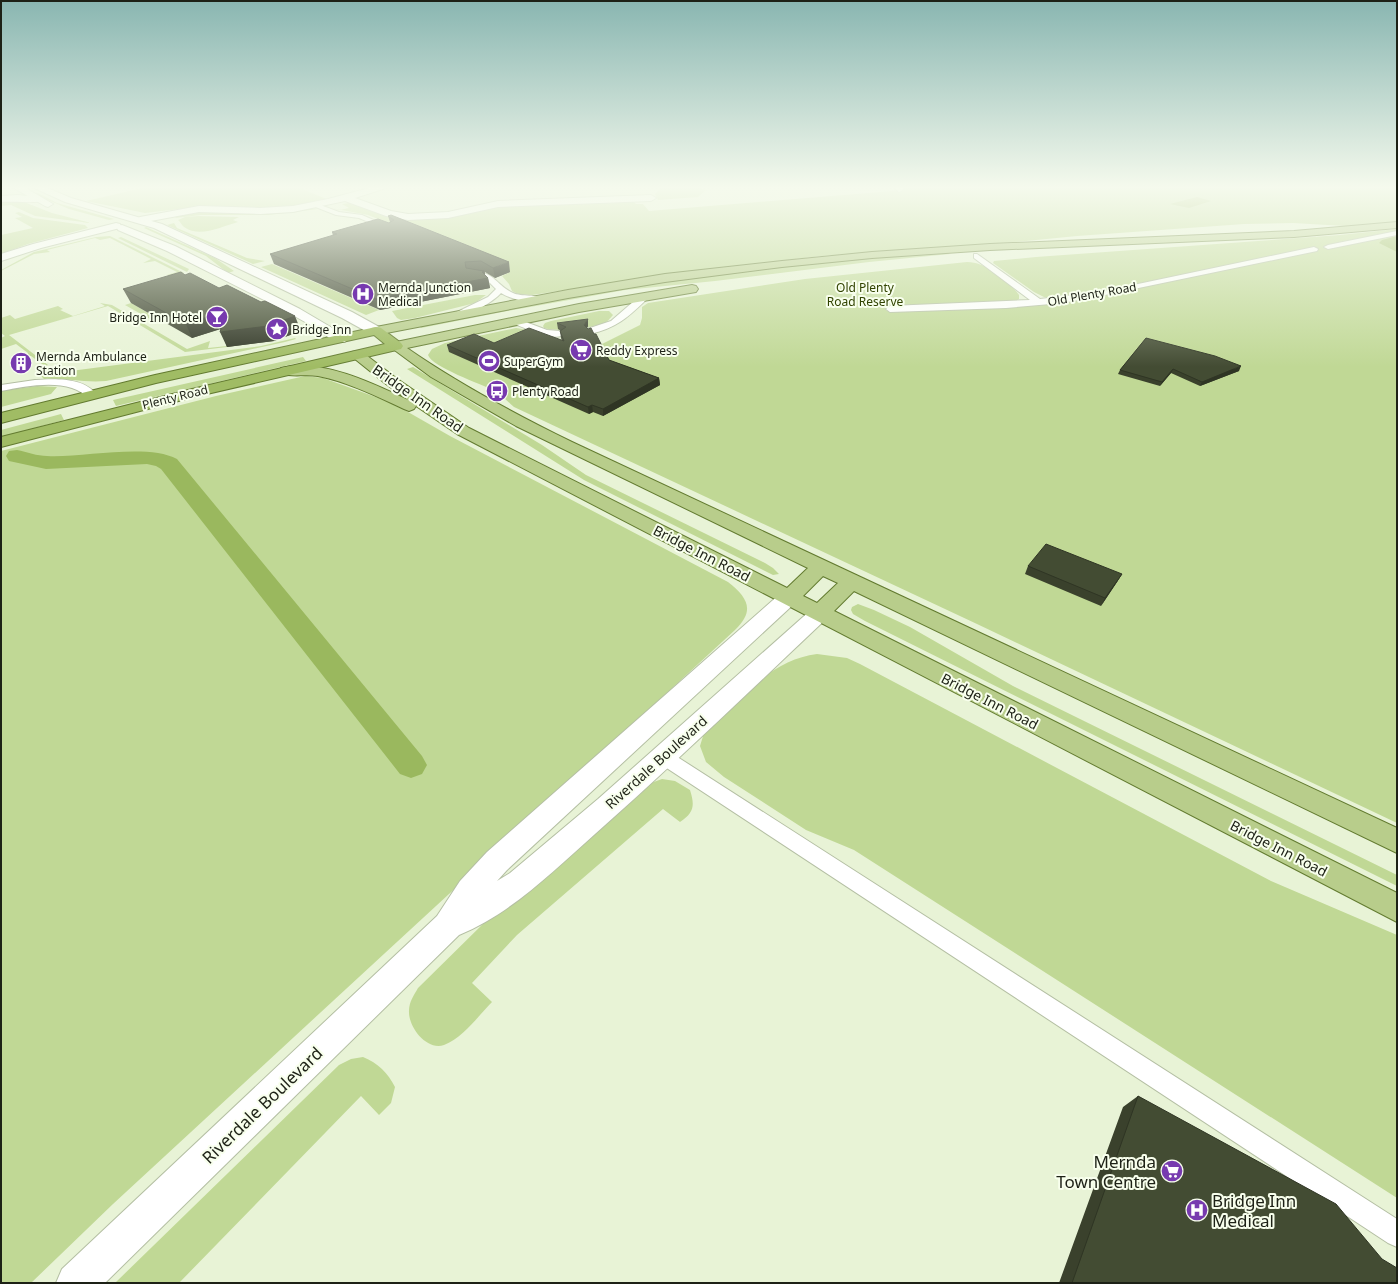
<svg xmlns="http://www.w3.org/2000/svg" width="1398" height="1284" viewBox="0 0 1398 1284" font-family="'Noto Sans',sans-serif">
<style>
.green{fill:#c0d895}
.forest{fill:#9cba61}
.water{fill:#9ab85e}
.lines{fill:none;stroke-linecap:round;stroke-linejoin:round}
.canal{fill:#9ab85e;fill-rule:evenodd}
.service-casing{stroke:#b4bfa3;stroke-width:2}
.minor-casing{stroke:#b4bfa3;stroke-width:2}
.secondary-casing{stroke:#b4bfa3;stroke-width:2}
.primary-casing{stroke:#637b30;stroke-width:2}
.trunk-casing{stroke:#637b30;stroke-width:2}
.service{fill:#fff;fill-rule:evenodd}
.minor{fill:#fff;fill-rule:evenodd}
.secondary{fill:#fff;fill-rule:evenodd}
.primary{fill:#b8cd8b;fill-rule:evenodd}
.trunk{fill:#a0bc64;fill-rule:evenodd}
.wall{fill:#3a412c}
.shaded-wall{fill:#2f3524}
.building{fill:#434c33;stroke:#2f3524}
.labels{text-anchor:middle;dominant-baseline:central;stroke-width:4;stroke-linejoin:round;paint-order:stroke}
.far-poi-label{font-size:12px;fill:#1d2116;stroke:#f8ffed;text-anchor:start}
.far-park-label{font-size:12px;fill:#314300;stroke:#f8ffed}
.far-street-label{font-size:12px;fill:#1d2116;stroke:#f8ffed}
.street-label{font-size:14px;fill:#1d2116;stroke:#f8ffed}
.near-street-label{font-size:17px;fill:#1d2116;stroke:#f8ffed}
.near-poi-label{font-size:17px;fill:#1d2116;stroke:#f8ffed;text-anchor:end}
</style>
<rect width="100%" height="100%" fill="#e8f3d6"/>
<!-- green -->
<path class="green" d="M147,187H297L329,200L298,206L266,208L204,206L145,213L86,201Z
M662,187H696L706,190L698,197L658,200L655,194Z
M902,187H1397V222L1345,226L1293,223L1244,224L1077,236L997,244L822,256L690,271L532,295L518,294L512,291L509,284L502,276L510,272L368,215L331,208L340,210L349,208L342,204L349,203L387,217L413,219L489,207L633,201L636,204H643L649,211L905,190Z
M38,193L57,203L114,219L109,220L69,209L34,194Z
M19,200L52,213L91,223L35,216L11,205L1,206V201Z
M311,208L318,209L268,215H201L175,218C187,208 247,214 265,213C281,213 296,210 311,208Z
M19,212L33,218L85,225L88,228L28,244L1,254V235L33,228L15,218L22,217L15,213Z
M198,216L239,217L233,220L238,222C220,227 200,238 184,227C181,225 181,222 178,220L185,217Z
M174,223L177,228L247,258L265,261L253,264L167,225Z
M146,227L215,258L234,271L228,273L206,256L144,228Z
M1397,229V823L977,624L514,407C507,401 503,396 495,391C481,384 432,367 428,355L432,349L445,343L516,328L528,330L582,354L640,325L642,318V307L648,303L805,279L967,262C986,262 1002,278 1016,291L1019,295V299L1015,301L885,307L887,311L1016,307L1087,299L1316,251L1216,268L1080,295L1051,298L1044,297L1034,292L993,263L994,261L1036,257L1340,235Z
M110,236L184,273L169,276L167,275L177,272L155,261L143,263L151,259L110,238L100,240L95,238L47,250L50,252L34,254L1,271V270L34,252L96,237Z
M121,237L189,269L187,272L118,238Z
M948,253L950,254L869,262L715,281L625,290L513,310L421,328L419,326C497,310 575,295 653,283C751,268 849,259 948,253Z
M272,264L379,310L366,315L261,267Z
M475,295H486L475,303L415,318L401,320L397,318L392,311Z
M100,303L112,305L187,349L210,341L208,348L227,346V347L185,352L108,306L9,335L48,365L45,366L31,356H28V353L16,344L1,349V338L5,336L1,333V318L10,315L15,319L58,306L63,309L60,310L73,316L105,306Z
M131,303L162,321L176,317L157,323L125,305Z
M599,311H609L613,315C610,318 608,322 604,323C593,328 554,332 544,328L543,326L545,323L551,321Z
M295,338L296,339L285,342L106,381C85,383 65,378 44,379L40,375L261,346Z
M303,357L306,361L116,406L113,400Z
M413,367L542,445L586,475L765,563L773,568L779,574L773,575L584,480L407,369Z
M305,376L323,378L384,400L401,408L450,436L728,582C747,597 756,610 735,630L113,1204L31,1283H1V451L216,396Z
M37,386L57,387L51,394L1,407V391Z
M61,414L64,420L1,437V430Z
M858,604L874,610L910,627L1013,686L1397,875V886L865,621L853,614L851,610L852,607Z
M817,654L847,658L860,664L1271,881L1397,935V1198L854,850L806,830L724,777L706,762L700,746L704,733C737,702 769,660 817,654Z
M662,779L675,781L690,790C695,806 694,813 680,822L663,809L517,935L472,983L492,1002C478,1016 463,1038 444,1045C426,1051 408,1026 409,1011C409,1002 414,995 418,988L488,919L651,783Z
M363,1057C378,1063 388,1073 395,1087L391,1103L379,1115L361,1096L179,1283H115L339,1065L351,1059Z"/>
<!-- forest -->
<path class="forest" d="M1397,236V252L1379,243L1382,240Z"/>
<!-- water -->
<path class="water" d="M1197,197L1211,201L1189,208L1170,204Z"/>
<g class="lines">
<!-- canal -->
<path class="canal" d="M17,450C27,452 37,456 47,456C82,458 147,443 177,459L422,756L427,765L422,774L411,778L400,774L161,469L156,466L147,464L46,469L9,461L6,456L9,451Z"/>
<!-- service casing -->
<g class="service-casing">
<path id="service" d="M315,203L339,212L362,215L394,229L390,231L359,218L336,215L313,206L312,205Z
M1397,231V235L1328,249L1324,247L1328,245Z
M1314,247L1318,249L1317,251L1100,296L1062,303L1006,308L890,312L886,309L890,306L1030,300L974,258V254H977L1040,299L1100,292Z
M468,273C493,268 495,285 513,293C521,297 538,294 543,299C535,306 510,299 501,293C494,301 467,318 457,316L456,314L457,312L488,297L496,289L487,280L468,277Z
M644,294L647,295L648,297L647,299C628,317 617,328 590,334L586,331L587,329L611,321L641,295Z
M515,318L547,330L560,331L565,334C555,343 523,327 512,323L511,321Z
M35,380C54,379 83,377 96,394L91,397C84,395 79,390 72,388C50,381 23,387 1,391V385Z
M662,749L668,751L1397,1219V1247L1388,1243L656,761L653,756L656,751Z"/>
</g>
<!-- minor casing -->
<g class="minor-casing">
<path id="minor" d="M373,187H389L355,198L391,211L408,214L448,212L498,201L651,195L656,198L651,201L498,207L448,218L408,220L386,216L345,201L293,212L260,214L199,212L140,223L135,220L140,217L199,206L260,208L293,206L328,199Z
M893,187H903L904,189L899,192Z
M18,195L39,197L44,200C40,204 9,201 1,202V196Z
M116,223L120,224L121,226L120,228L41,248L1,261V254L33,244Z
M788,591L795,593L798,598L795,603L507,870L497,881L510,873L598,799L812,609L819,607L826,609L830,614L826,619C750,691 674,764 595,834C553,871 512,913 459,935L105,1283H56L62,1269L437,916L460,881L487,852L781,593Z"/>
</g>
<!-- secondary casing -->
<g class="secondary-casing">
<path id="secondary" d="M12,187H24L53,204L48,207L45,206Z
M32,187H45L71,198L162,224L352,312L381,328L383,331L381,334H371L342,318L154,228L65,202Z
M122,225L175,246L300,309L334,329L347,339L345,342H335L314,327L280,308L167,251L118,230L117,228L118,226Z"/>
</g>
<!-- primary casing -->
<g class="primary-casing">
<path id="primary" d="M1397,222V228L1294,237L990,250L872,258L782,267L665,282L568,298L376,335L371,334L369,331L371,328L376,327L568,290L665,274L782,261L872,252L990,244L1294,231Z
M692,285L696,286L698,289L696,292L579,312L407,348C459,384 515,414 572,442L1397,828V853L854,591L834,611L1397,893V922L457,434L416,406L414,409L409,411L404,409C376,396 348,382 318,376C305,374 293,377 281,374L279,371L281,368C321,358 373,383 408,400L386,384L350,355L352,352L357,351L362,352L396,378L469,428L787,588L808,568L516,426L431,377L389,346L391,343L396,342L579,304ZM823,576L838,583L817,603L803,596Z"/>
</g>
<!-- trunk casing -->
<g class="trunk-casing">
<path id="trunk" d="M376,327L381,328L401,343L403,346L401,349L194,397L1,447V437L192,389L385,344L374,335L156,383L1,423V413L155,375Z"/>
</g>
<!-- service -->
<use href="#service" class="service"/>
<!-- minor -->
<use href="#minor" class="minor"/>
<!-- secondary -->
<use href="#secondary" class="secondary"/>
<!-- primary -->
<use href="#primary" class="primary"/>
<!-- trunk -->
<use href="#trunk" class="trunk"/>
</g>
<!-- wall -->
<path class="wall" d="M388,216L510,272L495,278L485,272V275L488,278L490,288L380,310L274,264L270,254L333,236L332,232L389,223L390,222Z
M185,275L301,331L274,341L227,347L221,329L192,338L131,303L123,289Z
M557,323L588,326L587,328L594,334L609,360L659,378L660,385L603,416L593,412L589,414L449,352L447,345L562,341L561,338L560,331H561L558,329Z
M1146,338L1239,371L1200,386L1171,373L1160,386L1118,374L1120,370Z
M1028,566L1122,574L1117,582L1101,606L1025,574Z
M1138,1096L1382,1259L1397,1283H1059L1123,1107Z"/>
<!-- shaded-wall -->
<path class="shaded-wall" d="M509,262L510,272L495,278L493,268Z
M484,271L486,278H488L490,288L380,310L376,299Z
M226,311L232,325L192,338L186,324Z
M295,316L301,331L274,341L227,347L220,332Z
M588,319V326L585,331L584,325Z
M1241,366L1239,371L1200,386L1202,382Z
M1173,369L1171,373L1160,386L1162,382Z
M659,378L660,385L603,416V409Z
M592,405L593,412L589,414L588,407Z
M1122,574L1117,582L1101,606L1105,598Z"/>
<!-- building -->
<path class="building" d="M391,215L509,262L493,268L481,261L465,262L466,268L484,271L482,272L488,278L376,299L270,254L337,234L332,232L378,219L389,223L394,220L388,216Z
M181,272L185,275L190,273L219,288L227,285L261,302L265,301L295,316L268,326L220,332L226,311L186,324L123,289Z
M588,319L584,325L588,329L591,328L594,334H596L609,360L659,378L603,409L592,405L588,407L447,345L474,334L494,343L529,328L564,341L560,331L566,327L557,323Z
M1146,338L1215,356L1241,366L1202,382L1173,369L1162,382L1120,370Z
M1046,544L1122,574L1105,598L1028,566Z
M1138,1096L1336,1204L1382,1259L1397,1268V1283H1072Z"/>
<!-- sky -->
<linearGradient id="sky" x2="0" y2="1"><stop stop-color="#89b6b1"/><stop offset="0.51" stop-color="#f5faed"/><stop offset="1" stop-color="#f5faed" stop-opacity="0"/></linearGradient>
<rect width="1398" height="367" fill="url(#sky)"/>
<!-- icons -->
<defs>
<g id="hospital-disc" transform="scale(1.15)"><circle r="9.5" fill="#773aaf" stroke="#f8ffed"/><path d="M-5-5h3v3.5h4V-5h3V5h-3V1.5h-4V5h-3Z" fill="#fff"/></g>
<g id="bar-disc" transform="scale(1.15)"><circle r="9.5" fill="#773aaf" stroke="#f8ffed"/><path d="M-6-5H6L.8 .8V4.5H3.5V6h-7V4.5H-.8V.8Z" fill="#fff"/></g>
<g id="sight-disc" transform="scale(1.15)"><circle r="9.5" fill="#773aaf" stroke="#f8ffed"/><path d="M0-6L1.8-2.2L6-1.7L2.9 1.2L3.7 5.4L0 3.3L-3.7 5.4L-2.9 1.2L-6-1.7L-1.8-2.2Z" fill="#fff"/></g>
<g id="supermarket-disc" transform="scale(1.15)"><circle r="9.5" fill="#773aaf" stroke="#f8ffed"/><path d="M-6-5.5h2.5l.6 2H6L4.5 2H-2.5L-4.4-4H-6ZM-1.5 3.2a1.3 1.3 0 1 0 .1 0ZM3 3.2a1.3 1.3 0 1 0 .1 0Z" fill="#fff"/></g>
<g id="stadium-disc" transform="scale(1.15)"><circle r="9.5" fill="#773aaf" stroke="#f8ffed"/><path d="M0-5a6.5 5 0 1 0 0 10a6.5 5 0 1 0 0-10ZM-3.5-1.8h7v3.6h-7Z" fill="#fff"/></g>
<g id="building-disc" transform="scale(1.15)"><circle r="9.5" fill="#773aaf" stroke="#f8ffed"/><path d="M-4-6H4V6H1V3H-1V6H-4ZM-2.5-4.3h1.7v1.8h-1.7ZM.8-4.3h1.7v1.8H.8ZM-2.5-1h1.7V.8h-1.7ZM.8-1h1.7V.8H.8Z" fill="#fff"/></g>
<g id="bus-disc" transform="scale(1.15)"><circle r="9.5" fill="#773aaf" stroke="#f8ffed"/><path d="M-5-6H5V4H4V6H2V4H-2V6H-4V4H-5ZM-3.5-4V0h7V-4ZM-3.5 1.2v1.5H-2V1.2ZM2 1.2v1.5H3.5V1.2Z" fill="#fff"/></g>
</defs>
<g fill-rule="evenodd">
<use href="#hospital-disc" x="363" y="294"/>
<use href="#bar-disc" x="217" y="317"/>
<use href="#sight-disc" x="277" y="329"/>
<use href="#supermarket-disc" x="581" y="350"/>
<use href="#stadium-disc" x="489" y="361"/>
<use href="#building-disc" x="21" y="363"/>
<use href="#bus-disc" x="497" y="391"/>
<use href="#supermarket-disc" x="1172" y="1171"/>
<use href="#hospital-disc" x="1197" y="1210"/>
</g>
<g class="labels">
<!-- far-poi labels -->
<g class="far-poi-label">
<text x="378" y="287">Mernda Junction<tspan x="378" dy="14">Medical</tspan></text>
<text x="202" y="317" text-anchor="end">Bridge Inn Hotel</text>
<text x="292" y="329">Bridge Inn</text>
<text x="596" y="350">Reddy Express</text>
<text x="36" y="356">Mernda Ambulance<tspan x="36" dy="14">Station</tspan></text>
<text x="504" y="361">SuperGym</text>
<text x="512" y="391">Plenty Road</text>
</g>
<!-- far-park labels -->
<g class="far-park-label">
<text x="865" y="287">Old Plenty<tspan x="865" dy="14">Road Reserve</tspan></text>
</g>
<!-- far-street labels -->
<g class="far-street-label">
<text transform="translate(1092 294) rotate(-10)">Old Plenty Road</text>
<text transform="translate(175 397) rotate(-14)">Plenty Road</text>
</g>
<!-- street labels -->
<g class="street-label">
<text transform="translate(418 398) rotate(35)">Bridge Inn Road</text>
<text transform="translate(702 553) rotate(27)">Bridge Inn Road</text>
<text transform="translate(990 701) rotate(27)">Bridge Inn Road</text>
<text transform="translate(656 762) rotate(-42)">Riverdale Boulevard</text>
<text transform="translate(1279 848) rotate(27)">Bridge Inn Road</text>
</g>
<!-- near-street labels -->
<g class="near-street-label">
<text transform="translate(262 1105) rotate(-44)">Riverdale Boulevard</text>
</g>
<!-- near-poi labels -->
<g class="near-poi-label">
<text x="1156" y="1161">Mernda<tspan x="1156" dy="20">Town Centre</tspan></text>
<text x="1212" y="1200" text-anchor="start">Bridge Inn<tspan x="1212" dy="20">Medical</tspan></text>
</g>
</g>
<!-- border -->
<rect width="1398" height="1284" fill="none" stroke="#1d2116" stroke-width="4"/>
</svg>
